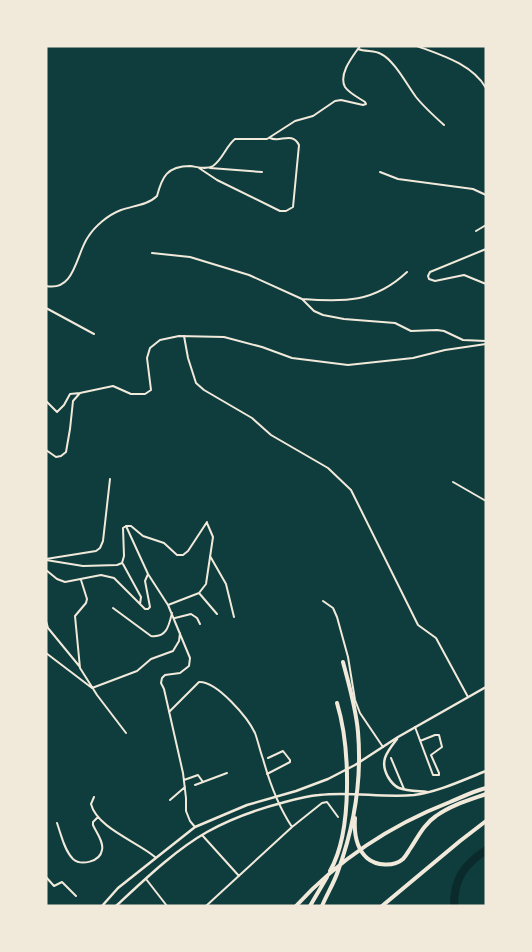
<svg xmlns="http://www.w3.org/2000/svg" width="532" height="952" viewBox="0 0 532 952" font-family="'Archivo Narrow',sans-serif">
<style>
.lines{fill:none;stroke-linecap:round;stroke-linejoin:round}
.river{stroke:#0a2a2b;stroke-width:8}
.minor{stroke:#f1e9da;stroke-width:2}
.secondary{stroke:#f1e9da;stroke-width:2.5}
.motorway{stroke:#f1e9da;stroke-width:4}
</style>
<rect width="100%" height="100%" fill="#0f3d3e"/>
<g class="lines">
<!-- river -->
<path class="river" d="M454,906C454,878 464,865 486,850"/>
<!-- minor -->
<path class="minor" d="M417,46C441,55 472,64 486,88
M358,49C366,52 375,50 381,54C394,60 407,85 416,97C424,107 434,116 444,125
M199,168L217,180L280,211H286L293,207L299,145C292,131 280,143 270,138
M210,168L262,172
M380,172L398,179L473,189L486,195
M476,231L486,225
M486,249L430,272L428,276L429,279L435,281L464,275L486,284
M152,253L190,257L249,275L302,299L314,311L323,315L344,319L395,323L411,331L437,330L444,331L463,340L486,341
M46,286C75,292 76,254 88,237C95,226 108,215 121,210C132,206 148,205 157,196C162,177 167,166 190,166C198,167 206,170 213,166C223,159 226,146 235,139H267L295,121L313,116L335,101L341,100L363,105L366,104L365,102C359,98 349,93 345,87C338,74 353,56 360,46
M302,299C344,302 374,303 407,272
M46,308L94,334
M184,336L188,358L196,383L204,390L252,418L271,435L328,468L351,490L418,625L436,638L468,697
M46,374V378
M46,401L57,412L64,405L70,394L80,393
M46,450L56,457L61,456L66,452L70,429L73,401L80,393L113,386L131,394H145L151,390L147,358L150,348L160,340L179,336L224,337L262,347L292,358L348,365L413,358L445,350L486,344
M453,482L486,501
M126,526L148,574
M210,556L226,584L234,617
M46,559L96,551L100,548L103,541L110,479
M46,560L83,566L117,565L122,563L124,556L123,528L126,526H131L143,536L164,543L177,555H183L188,551L207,522
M123,564L141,597L140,604
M46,570L57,579L65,582L101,575L114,578L145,609H148L150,607L145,581L148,574L168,605L190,658L189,666L180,673L165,675L162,678L161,683L164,689L183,773L186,798V811L190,821L195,827
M81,580L87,599L86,603L75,616L80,668L97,695L126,733
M199,593L217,614
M323,601L333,608L337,617L348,657L355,700L360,713L383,747
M168,605L199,593L206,584L213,537L207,523
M113,608L151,636C167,638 169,625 172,613
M175,618L191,614L197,618L200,624
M46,621L48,628L80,667
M46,653L92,688L137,671L151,659L173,651L179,641L180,633
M169,712L199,682C217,681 248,718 255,733C258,741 260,751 263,759C270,784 278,806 292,827
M415,727L433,775H439V773L431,755L442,747L439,735H435L420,741
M391,758L404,789
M267,774L290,762V760L283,751L268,758
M184,780L198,775L203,782L227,773
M195,785L203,782
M94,797L91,804C97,828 138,842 155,857
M170,800L185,787
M57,823C61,834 64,850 73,859C81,866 100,862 102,850C104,842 96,832 93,825V822L98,817
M202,835L239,876
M46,877L54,886L62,882L76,896
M146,879L167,906
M206,906L292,827L322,803L327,802L338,817"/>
<!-- secondary -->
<path class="secondary" d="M397,739C387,752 379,761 388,777C391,782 394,786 399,788C407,791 418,791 427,792
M102,906L118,888L195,827L247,805L296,791L328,779L355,765L398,737L486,687
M116,906C143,881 175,850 207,832C232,818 258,809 285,802C296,799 307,796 319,795C350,791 382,798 414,795C438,792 463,780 486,771"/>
<!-- motorway -->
<path class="motorway" d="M355,818C354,832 356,848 367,858C376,866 394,867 403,859C406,856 408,852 410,849C418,837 424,824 436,816C451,805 469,800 486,794
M330,871C353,831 350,746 337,703
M296,906C339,859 391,825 450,802C462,797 474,791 486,788
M310,906L327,877
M322,906C327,894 334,883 338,871C354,827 362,779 358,732C356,708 349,685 343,662
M382,906L460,841L486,821"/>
</g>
<!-- border -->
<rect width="532" height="952" fill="none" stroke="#f1e9da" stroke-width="95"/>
</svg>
